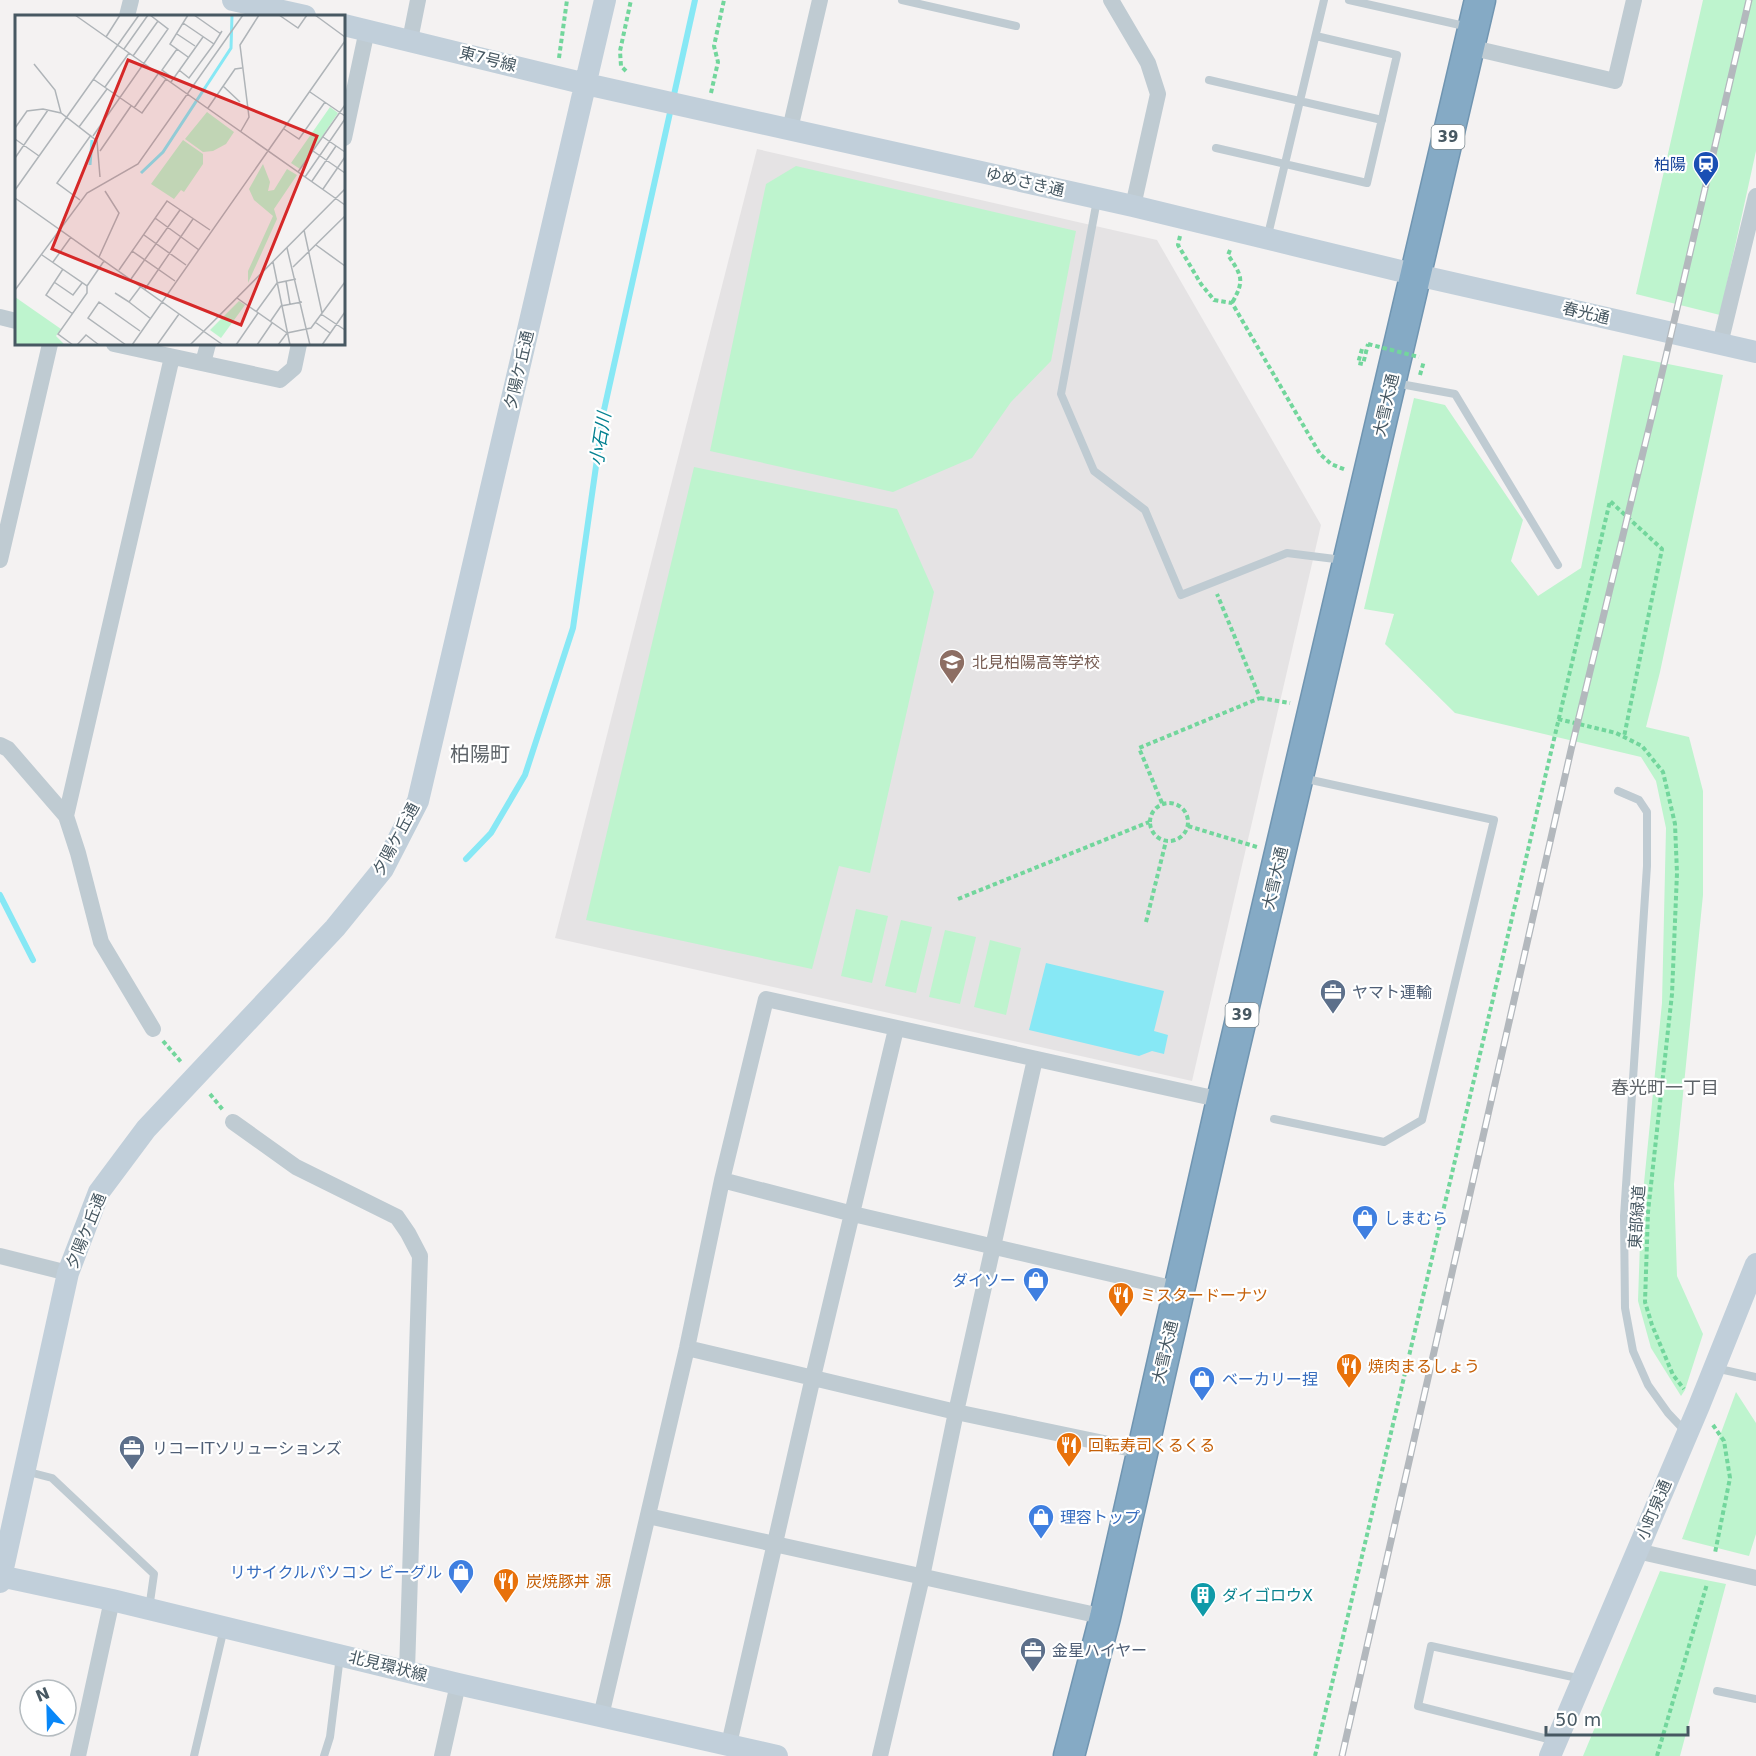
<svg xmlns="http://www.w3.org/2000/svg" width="1756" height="1756" viewBox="0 0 1756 1756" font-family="'DejaVu Sans','Noto Sans JP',sans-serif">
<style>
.education{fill:#e5e3e4}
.green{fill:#bef4ce}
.water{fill:#87e8f5}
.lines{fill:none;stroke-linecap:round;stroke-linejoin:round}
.stream{stroke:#87e8f5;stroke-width:6}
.highway-casing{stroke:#7095b1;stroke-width:33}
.path{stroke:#72d69c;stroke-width:4;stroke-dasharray:4.5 3;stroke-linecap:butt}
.lane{stroke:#bfcbd2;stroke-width:8}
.street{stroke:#bfcbd2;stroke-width:16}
.secondary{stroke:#c1cfda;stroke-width:22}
.highway{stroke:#85aac5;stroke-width:30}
.rail-casing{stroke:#b3b8bd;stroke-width:7}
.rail{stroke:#fff;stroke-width:4.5;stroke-dasharray:14;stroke-linecap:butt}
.path-bridge{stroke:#72d69c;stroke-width:4;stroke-dasharray:4.5 3;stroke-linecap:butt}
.labels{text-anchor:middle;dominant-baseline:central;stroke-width:4.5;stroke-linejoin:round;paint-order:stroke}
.shield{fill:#fff;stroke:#7e8a91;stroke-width:1.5}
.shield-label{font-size:15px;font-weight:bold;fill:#475862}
.street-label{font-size:16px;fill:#475862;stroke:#fff}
.transit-label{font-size:16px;fill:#164399;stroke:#fff;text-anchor:end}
.education-label{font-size:16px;fill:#785e54;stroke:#fff;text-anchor:start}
.service-label{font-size:16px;fill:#4e5e75;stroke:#fff;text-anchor:start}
.shop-label{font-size:16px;fill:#366cbe;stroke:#fff;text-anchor:start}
.food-label{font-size:16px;fill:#c56008;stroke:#fff;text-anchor:start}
.culture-label{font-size:16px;fill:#0d838f;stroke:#fff;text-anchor:start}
.water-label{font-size:18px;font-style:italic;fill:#048191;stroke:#fff}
.neighbourhood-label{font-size:18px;fill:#5d6368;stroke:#fff}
.quarter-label{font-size:20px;fill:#5d6368;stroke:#fff}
.inset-river{fill:none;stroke:#87e8f5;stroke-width:3}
.inset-road{fill:none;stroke:#afb4b8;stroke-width:1.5}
.view{fill:#d62828;fill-opacity:0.15;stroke:#d62828;stroke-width:3}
.inset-edge{fill:none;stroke:#475862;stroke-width:3}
</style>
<rect width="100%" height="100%" fill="#f4f2f2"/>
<!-- education -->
<path class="education" d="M757,149L1157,240L1321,525L1192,1081L555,938Z"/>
<!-- green -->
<path class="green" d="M1703,0H1756V151L1720,315L1636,294Z
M796,166L1076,231L1051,361L1011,402L972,458L893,492L710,451L766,184Z
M1623,355L1723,375L1660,672L1646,727L1689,737L1703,791V895L1674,1184L1677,1276L1703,1334L1685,1390L1681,1396L1651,1348L1638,1301L1641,1213L1662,1003L1666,828L1656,781L1641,757L1455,713L1385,644L1394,614L1364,609L1414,398L1445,405L1523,520L1511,561L1538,596L1581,568Z
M694,467L897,509L934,592L870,873L839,866L812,969L586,920Z
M856,909L888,916L872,983L841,976Z
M901,920L932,927L916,993L885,986Z
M945,930L976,937L960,1004L929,997Z
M990,940L1021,948L1006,1015L974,1007Z
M1736,1392L1756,1423V1534L1749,1556L1682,1539Z
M1660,1571L1726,1584L1680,1756H1583Z"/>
<!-- water -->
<path class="water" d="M1046,963L1164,991L1154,1031L1168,1035L1164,1054L1152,1051L1139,1056L1029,1030Z"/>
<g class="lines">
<!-- stream -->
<path class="stream" d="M466,859L491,833L525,775L573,628L604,410L695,0
M0,895L33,960"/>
<!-- highway casing -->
<g class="highway-casing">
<path id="highway" d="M1069,1756L1105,1617L1222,1100L1480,0"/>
</g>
<!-- path -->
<path class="path" d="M559,58L567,0
M626,71L621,66L620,51L631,0
M711,93L718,62L714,46L724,0
M1180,236L1178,245L1201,284L1214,300L1232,303L1320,454L1331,464L1346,470
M1230,250L1228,255C1242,276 1245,280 1232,303
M1362,349L1358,363L1363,364L1368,344
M1420,375L1424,361
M1260,698L1290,703
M1558,719L1616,733L1642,746L1663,772L1675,824L1677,873L1672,994L1648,1212L1645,1302L1652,1325L1673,1375L1684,1389
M1150 822a19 19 0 1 1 38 0a19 19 0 1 1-38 0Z
M1162,803L1139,748L1260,698L1217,594
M1188,826L1257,847
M958,899L1149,822
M1146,922L1166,841
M163,1041L182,1063
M210,1094L223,1110
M1713,1425L1724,1441L1730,1478L1715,1553
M1315,1756L1610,501L1662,549L1624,737
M1657,1756L1707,1584"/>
<!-- lane -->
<path class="lane" d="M902,0L1016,26
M1349,0L1469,27
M1209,80L1382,120
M1216,148L1367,183L1397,55L1316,36
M1097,200L1061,394L1094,471L1145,510L1181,595L1287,553L1343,560
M1267,239L1324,0
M1395,383L1455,394L1558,565
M1618,791L1639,800L1647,812V866L1624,1216L1625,1308L1633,1351L1648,1385L1668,1413L1685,1431
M1274,1119L1384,1142L1422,1120L1494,820L1302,778
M1715,1368L1756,1377
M25,1471L52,1478L154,1574L149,1609
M1717,1691L1756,1699
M1556,1741L1418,1706L1431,1646L1582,1679
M194,1756L224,1628
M324,1756L330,1737L340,1656"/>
<!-- street -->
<path class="street" d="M1111,0L1148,63L1158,94L1133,206
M127,16L131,0
M410,40L418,0
M1469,47L1615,81L1634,0
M790,129L820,0
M344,138L367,30
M0,317L16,321
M114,344L280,380L294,368L299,344
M1720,344L1756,196
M203,363L208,344
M0,560L50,344
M0,745L8,749L66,816L78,853L101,942L153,1029
M66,816L172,357
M233,1122L296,1167L397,1217L408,1233L420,1256L407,1671
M722,1180L853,1214L1180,1290
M0,1256L68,1273
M687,1348L956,1412L1142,1451
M648,1516L1105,1617
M1637,1551L1756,1578
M601,1716L687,1348L722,1180L766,999L1222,1100
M729,1744L813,1377L896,1029
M78,1756L112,1600
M442,1756L458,1684
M880,1756L922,1577L956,1412L1035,1059"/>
<!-- secondary -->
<path class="secondary" d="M233,0L305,16
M344,25L586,84L1133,206L1417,275L1756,352
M0,1576L112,1600L458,1684L777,1756
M0,1582L68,1273L99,1192L146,1129L335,928L383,869L418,801L605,0
M1550,1756L1699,1406L1756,1264"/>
<!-- highway -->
<use href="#highway" class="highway"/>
<!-- rail casing -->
<g class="rail-casing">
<path id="rail" d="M1342,1756L1571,750L1655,403L1749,0"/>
</g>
<!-- rail -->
<use href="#rail" class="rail"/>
<!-- path-bridge -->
<path class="path-bridge" d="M1368,344L1419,357"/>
</g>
<!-- icons -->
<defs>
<g id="station-pin" transform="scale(1.35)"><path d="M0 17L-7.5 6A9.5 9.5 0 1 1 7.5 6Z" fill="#1a4fb4" stroke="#fff"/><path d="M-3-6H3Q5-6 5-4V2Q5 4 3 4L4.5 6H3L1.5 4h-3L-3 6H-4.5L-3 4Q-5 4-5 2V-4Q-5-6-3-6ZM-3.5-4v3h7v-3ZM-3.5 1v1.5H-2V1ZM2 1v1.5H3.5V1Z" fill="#fff"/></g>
<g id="school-pin" transform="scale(1.35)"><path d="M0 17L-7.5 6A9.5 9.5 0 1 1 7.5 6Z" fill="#8d6e63" stroke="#fff"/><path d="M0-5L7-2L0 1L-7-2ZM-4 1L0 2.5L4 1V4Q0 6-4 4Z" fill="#fff"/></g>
<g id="office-pin" transform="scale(1.35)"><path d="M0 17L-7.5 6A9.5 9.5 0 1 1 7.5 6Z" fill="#5c6f8a" stroke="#fff"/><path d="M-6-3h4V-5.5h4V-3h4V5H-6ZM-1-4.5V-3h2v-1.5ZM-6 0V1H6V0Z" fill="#fff"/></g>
<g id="shop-pin" transform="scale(1.35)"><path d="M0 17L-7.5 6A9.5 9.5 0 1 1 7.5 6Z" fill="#3f7fe0" stroke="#fff"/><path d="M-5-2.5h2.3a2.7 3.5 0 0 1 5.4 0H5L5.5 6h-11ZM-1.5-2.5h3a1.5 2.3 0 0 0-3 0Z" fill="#fff"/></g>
<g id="restaurant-pin" transform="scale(1.35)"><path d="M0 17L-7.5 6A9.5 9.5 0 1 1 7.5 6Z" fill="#e8710a" stroke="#fff"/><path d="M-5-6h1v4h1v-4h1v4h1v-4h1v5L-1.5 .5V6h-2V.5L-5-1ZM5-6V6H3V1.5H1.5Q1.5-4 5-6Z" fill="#fff"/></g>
<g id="building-pin" transform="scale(1.35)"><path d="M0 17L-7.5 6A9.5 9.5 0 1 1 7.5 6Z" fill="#0f9aa8" stroke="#fff"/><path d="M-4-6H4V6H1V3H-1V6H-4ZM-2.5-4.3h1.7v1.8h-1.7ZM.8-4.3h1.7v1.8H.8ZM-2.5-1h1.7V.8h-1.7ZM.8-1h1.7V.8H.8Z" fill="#fff"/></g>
</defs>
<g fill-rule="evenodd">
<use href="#station-pin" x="1706" y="164"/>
<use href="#school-pin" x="952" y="662"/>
<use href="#office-pin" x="1333" y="992"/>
<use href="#shop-pin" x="1365" y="1218"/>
<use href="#shop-pin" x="1036" y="1280"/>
<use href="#restaurant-pin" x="1121" y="1295"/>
<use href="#restaurant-pin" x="1349" y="1366"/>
<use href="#shop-pin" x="1202" y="1379"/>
<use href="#restaurant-pin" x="1069" y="1445"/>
<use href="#office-pin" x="132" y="1448"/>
<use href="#shop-pin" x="1041" y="1517"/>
<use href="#shop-pin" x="461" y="1572"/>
<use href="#restaurant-pin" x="506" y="1581"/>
<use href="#building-pin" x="1203" y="1595"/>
<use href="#office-pin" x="1033" y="1650"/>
</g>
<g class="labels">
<!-- shield labels -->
<g class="shield">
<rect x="1431.5" y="125" width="33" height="24" rx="4.5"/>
<rect x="1225.5" y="1003" width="33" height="24" rx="4.5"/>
</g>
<g class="shield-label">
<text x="1448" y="137">39</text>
<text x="1242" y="1015">39</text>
</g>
<!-- street labels -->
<g class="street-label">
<text transform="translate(488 59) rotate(14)">東7号線</text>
<text transform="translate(1025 182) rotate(13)">ゆめさき通</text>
<text transform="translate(1586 313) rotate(13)">春光通</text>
<text transform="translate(519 370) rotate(-77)">夕陽ケ丘通</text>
<text transform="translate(1386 405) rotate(-77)">大雪大通</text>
<text transform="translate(396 839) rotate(-62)">夕陽ケ丘通</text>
<text transform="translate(1275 878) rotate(-77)">大雪大通</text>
<text transform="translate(1637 1217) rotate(-86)">東部緑道</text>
<text transform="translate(86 1231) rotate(-68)">夕陽ケ丘通</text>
<text transform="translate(1165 1352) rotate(-77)">大雪大通</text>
<text transform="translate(1654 1510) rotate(-67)">小町泉通</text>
<text transform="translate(388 1666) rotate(14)">北見環状線</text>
</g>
<!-- transit labels -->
<g class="transit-label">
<text x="1686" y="164">柏陽</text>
</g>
<!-- education labels -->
<g class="education-label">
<text x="972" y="662">北見柏陽高等学校</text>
</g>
<!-- service labels -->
<g class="service-label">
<text x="1352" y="992">ヤマト運輸</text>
<text x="152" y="1448">リコーITソリューションズ</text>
<text x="1052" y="1650">金星ハイヤー</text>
</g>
<!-- shop labels -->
<g class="shop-label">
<text x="1384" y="1218">しまむら</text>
<text x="1016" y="1280" text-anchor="end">ダイソー</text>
<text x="1222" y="1379">ベーカリー捏</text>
<text x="1060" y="1517">理容トップ</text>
<text x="442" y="1572" text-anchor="end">リサイクルパソコン ビーグル</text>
</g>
<!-- food labels -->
<g class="food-label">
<text x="1140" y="1295">ミスタードーナツ</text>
<text x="1368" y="1366">焼肉まるしょう</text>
<text x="1088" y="1445">回転寿司くるくる</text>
<text x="526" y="1581">炭焼豚丼 源</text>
</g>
<!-- culture labels -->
<g class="culture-label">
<text x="1222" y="1595">ダイゴロウX</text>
</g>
<!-- water labels -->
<g class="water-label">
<text transform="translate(600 439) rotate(-81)">小石川</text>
</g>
<!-- neighbourhood labels -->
<g class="neighbourhood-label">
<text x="1665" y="1087">春光町一丁目</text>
</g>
<!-- quarter labels -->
<g class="quarter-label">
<text x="480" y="754">柏陽町</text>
</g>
</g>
<!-- overview -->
<g transform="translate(15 15)">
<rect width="330" height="330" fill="#f4f2f2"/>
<path d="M315,92L323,98L285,154L276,148ZM192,97L219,117L211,129L198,136L188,137L170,124ZM168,125L188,139V149L169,177L166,175L159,184L136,169ZM248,149L255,167L253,176L259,175L272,154L282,160L259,194L262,204L233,268V256L258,201L239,185L234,174ZM0,282L46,314L41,321L50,330H0ZM224,286L230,290L206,323L195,315Z" fill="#bef4ce"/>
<path class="inset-river" d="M75,150L77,125M126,158L148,137L216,33L217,0"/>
<path class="inset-road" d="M60,0L330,190M173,0L155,29L173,42M179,0L206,19M264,0L283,13L292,0M300,0L330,22M168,8L199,29L207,16M162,19L180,31M91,22L105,0M109,34L133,0M118,41L143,6M19,49L40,75L46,98M164,55L174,63L199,29M158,63L147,55L162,34M78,64L127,98L151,64M156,67L188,22M208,71L225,87M90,72L114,38M295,77L330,101M119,93L143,59M193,93L220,54L227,53M64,112L92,74M0,113L12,96L28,94L46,98L82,126L85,162M269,114L284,124L310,87M226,116L234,102L225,30L244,0M78,121L153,14L135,0M308,122L330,137M0,124L24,141M85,136L116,91M298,136L330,158M0,143L33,95M283,157L330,90M290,162L330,104M297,166L321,131M308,174L330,142M0,175L124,0M0,183L208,330M65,185L42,168L76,120M140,203L184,235M289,215L307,298M129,220L171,250M301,230L330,251M272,233L295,330M117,236L160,266M27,240L72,271V278L43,319L58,330M84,242L104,198L90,176M38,247L56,222M258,247L275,330M278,252L330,201M48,254L31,280L58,299M104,255L152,186L195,215M116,264L165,195M271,266L275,289M39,267L58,280L67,268M72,271L89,246M130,274L178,204M0,275L72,178L123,149L228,0M100,278L114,287L126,271M222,283L272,318M114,287L136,304M241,297L262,268L281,264M306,299L330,315M255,307L266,291L287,287M300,307L315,318M62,330L71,320L84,330M111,330L73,303L84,287L125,316M117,330L330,26M142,330L164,299M175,330L330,174M221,330L243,298M242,330L257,308M263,330L272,318L296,313L330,267M307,330L330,297"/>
<path class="view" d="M113,45L302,121L226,310L37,234Z"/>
<rect width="330" height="330" class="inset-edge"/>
</g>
<!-- north arrow -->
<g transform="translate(48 1708) rotate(338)"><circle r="28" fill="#ffffff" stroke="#b5bcc0" stroke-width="1.5"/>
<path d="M0-4.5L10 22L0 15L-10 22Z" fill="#0887f8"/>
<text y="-9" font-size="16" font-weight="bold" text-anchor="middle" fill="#475862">N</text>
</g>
<!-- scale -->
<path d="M1546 1726v9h142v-9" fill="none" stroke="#475862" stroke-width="3"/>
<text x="1555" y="1726" font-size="18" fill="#475862" stroke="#ffffff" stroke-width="4.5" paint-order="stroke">50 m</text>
</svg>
